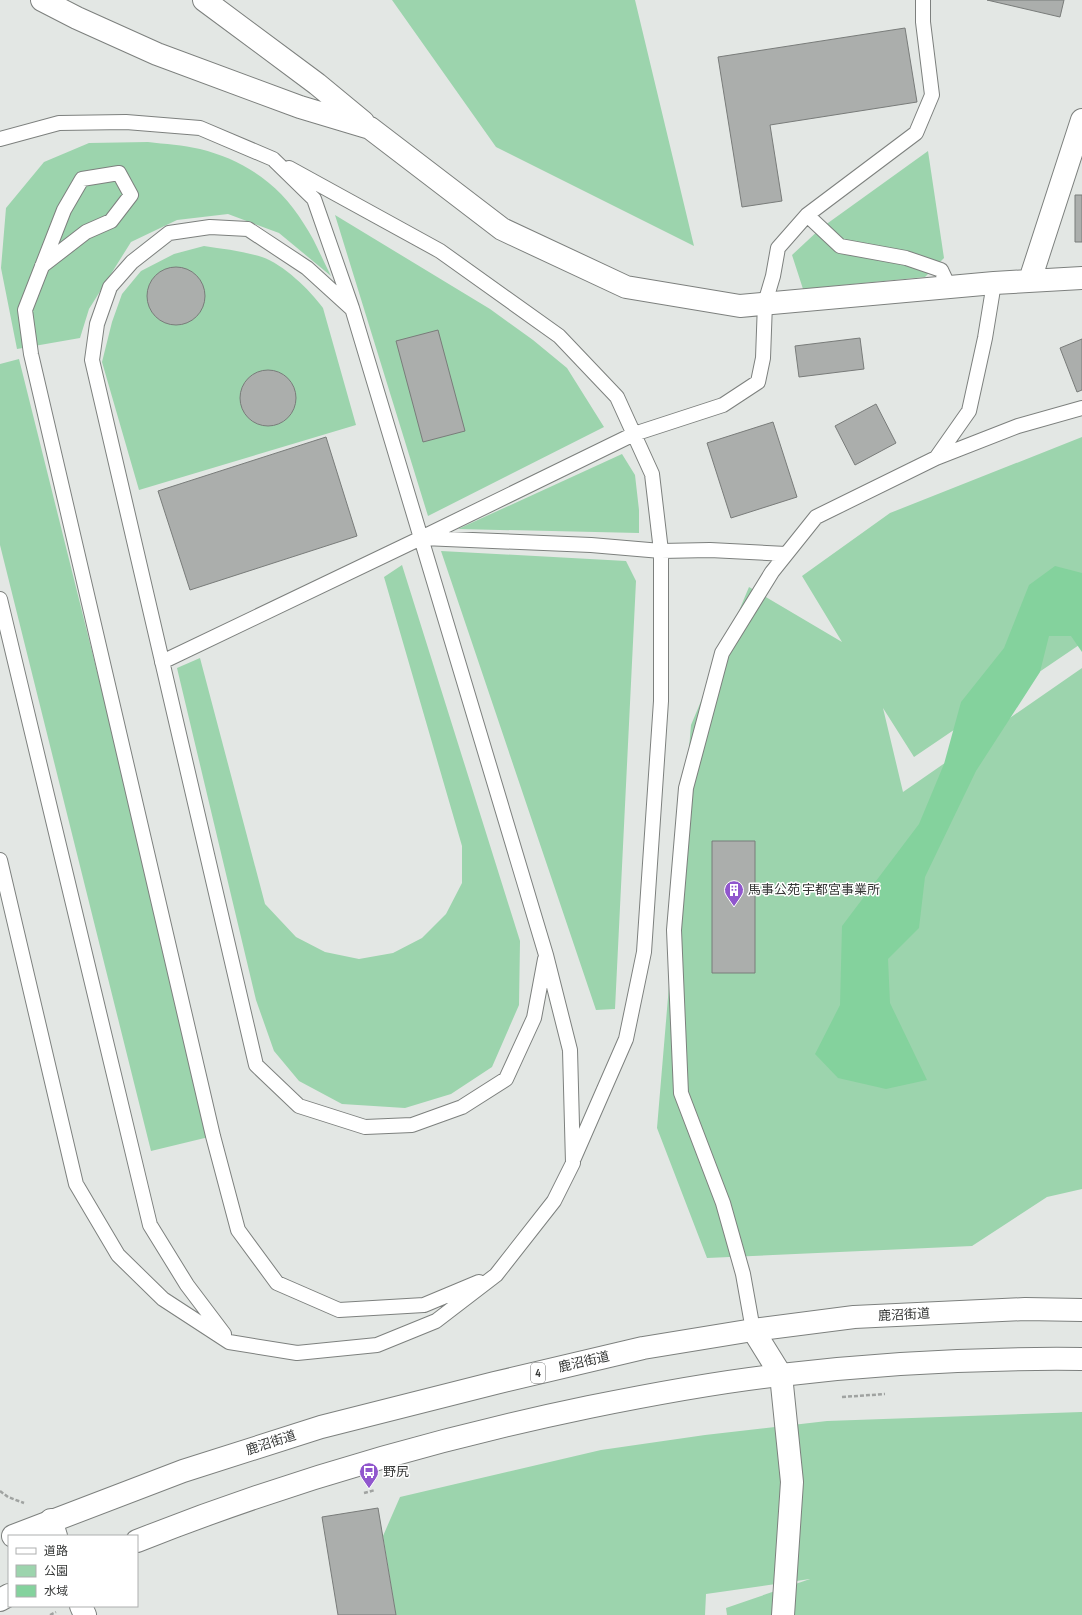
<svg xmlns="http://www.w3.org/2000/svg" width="1082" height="1615" viewBox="0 0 1082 1615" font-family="'Sofia Sans Condensed','Noto Sans JP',sans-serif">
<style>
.green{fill:#9cd4ad}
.water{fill:#84d29d}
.building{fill:#abaeac;stroke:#797c7a}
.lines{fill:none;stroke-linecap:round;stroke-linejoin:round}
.lane-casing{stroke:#7d807e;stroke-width:16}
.street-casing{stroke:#7d807e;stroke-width:24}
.primary-casing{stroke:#7d807e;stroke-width:24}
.path{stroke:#a0a3a1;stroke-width:2.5;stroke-dasharray:4 2;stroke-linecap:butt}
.lane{stroke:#fff;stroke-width:14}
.street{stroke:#fff;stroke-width:22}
.primary{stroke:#fff;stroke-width:22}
.labels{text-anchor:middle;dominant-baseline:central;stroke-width:3;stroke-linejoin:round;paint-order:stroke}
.shield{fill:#fff;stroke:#727372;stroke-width:1}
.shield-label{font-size:12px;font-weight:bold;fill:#353736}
.poi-label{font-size:13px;fill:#353736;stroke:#fff;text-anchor:start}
.street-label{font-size:13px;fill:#353736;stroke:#fff}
</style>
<rect width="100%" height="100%" fill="#e3e7e4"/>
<!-- green -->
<path class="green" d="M392,0H635L694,246L496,147Z
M148,142C165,144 183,145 200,149C244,160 280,184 304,224C315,240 322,259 331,276L279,233L228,214L177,220L131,242L89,309L80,338L17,349L1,268L6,208L44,162L89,143Z
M928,151L944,258L925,277L803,289L792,255L821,228Z
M335,215L490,309L533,340L567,368L604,427L428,516Z
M204,246C223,249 243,251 262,257C283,264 310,290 323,308L356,425L139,490L102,362L112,322L122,294L141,271L174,254Z
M19,359L213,1136L151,1151L0,545V364Z
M1082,437V643L914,757L883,708L903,792L1082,668V1189L1047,1197L972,1246L707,1258L657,1128L691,725L749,587L842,642L802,576L890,513Z
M622,454L635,475L639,510V533L458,529Z
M441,551L626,561L636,581L615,1009L596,1010Z
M402,565L520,941L519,1005L492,1067L451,1094L405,1108L342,1104L299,1081L274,1051L256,1000L177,668L200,658L265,904L296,937L325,952L359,959L393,953L422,938L446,914L462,883V846L384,577Z
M1082,1412V1615H727L726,1608L810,1579L706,1594L705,1615H396L383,1536L400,1497L601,1450L705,1435L827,1421Z"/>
<!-- water -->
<path class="water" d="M1055,566L1082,573V652L1071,636H1049L1040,672L976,771L925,877L919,928L888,959L890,1003L927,1080L886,1089L838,1078L815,1054L840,1005L842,926L919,824L944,764L961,702L1004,648L1029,585Z"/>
<!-- building -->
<path class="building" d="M987,0H1064L1060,17Z
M905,28L917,102L770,125L782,201L742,207L718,57Z
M1075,195H1082V242H1075Z
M147 296a29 29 0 1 1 58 0a29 29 0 1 1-58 0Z
M438,330L465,431L423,442L396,341Z
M860,338L864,369L799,377L795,346Z
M1082,339V390L1077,392L1060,348Z
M240 398a28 28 0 1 1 56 0a28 28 0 1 1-56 0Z
M876,404L896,443L855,465L835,426Z
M773,422L797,497L731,518L707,443Z
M326,437L357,536L190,590L158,491Z
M712,841H755V973H712Z
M378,1508L396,1615H338L322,1517Z"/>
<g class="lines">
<!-- lane casing -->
<g class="lane-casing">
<path id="lane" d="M0,139L59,123L126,122L200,128L273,159L314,199L352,308L546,955L570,1050L573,1163L554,1201L496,1275L436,1321L377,1345L297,1353L229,1342L163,1299L118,1255L76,1184L0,860
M289,168L440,251L559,336L617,397L652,474L661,551V701L644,952L626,1039L574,1158
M807,215L840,246L906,258L941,270L949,287
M42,266L86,232L111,221L131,195L119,173L82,179L64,210L25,310L31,354L213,1136L238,1230L277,1283L339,1310L424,1305L479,1282
M351,308L307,268L248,229L210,227L169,233L132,262L110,287L97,324L92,360L256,1065L299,1106L365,1127L412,1125L462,1107L506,1079L534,1018L545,959
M936,458L1018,426L1082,408
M423,538L591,545L661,551L710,550L786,554
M0,599L150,1225L187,1285L224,1334
M162,662L421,538L634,434L723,405L758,382L763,358L765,303L773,276L778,248L807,215L916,133L932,95L923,22V0
M753,1330L743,1274L723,1203L681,1093L674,930L686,788L722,653L772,572L816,517L936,458L969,411L985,338L994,283"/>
</g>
<!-- street casing -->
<g class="street-casing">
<path id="street" d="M42,0L77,18L157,54L300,107L370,128L502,229L626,287L740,306L994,283L1082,278
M204,0L317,84L363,122
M1030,280L1082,120
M753,1330L781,1375L792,1482L783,1615
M51,1520L56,1536
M81,1606L85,1615"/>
</g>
<!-- primary casing -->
<g class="primary-casing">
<path id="primary" d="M13,1536L183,1471L321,1427L495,1383L643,1348L753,1330L854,1317L1025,1309L1082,1310
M137,1541C283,1483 435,1439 589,1407C653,1394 716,1382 781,1375C880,1363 982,1358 1082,1359
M0,1600L9,1595"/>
</g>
<!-- path -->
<path class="path" d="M842,1397L885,1394
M0,1491L8,1497L24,1503
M364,1493L375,1490
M50,1615L56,1612"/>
<!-- lane -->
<use href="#lane" class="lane"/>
<!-- street -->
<use href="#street" class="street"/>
<!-- primary -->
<use href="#primary" class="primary"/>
</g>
<!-- icons -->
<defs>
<g id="building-pin" transform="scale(1)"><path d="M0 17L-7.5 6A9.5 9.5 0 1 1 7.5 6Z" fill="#9056cd" stroke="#fff"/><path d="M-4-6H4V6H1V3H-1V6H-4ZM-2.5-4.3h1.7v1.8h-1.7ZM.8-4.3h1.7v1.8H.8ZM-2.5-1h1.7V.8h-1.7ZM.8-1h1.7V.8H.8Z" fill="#fff"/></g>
<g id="bus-pin" transform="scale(1)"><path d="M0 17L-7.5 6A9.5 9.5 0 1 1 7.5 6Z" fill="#9056cd" stroke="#fff"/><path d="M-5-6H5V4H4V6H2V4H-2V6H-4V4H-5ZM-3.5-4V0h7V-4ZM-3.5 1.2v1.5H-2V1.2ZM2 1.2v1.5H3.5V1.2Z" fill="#fff"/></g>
</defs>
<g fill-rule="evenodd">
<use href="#building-pin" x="734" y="890"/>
<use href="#bus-pin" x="369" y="1472"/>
</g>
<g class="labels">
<!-- shield labels -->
<rect class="shield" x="531" y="1363" width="14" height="20" rx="3"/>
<g class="shield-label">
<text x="538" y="1373">4</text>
</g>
<!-- poi labels -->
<g class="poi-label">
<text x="748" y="890">馬事公苑 宇都宮事業所</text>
<text x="383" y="1472">野尻</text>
</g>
<!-- street labels -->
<g class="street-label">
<text transform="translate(904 1315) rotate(-3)">鹿沼街道</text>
<text transform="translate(584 1362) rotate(-13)">鹿沼街道</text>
<text transform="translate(271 1443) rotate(-18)">鹿沼街道</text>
</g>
</g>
<!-- legend -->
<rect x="8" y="1535" width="130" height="72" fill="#ffffff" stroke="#aeafaf"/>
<rect x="16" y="1548" width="20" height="6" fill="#ffffff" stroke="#aeafaf"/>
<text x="44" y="1555" font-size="12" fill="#353736">道路</text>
<rect x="16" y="1565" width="20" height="12" fill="#9cd4ad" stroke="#aeafaf"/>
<text x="44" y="1575" font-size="12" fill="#353736">公園</text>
<rect x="16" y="1585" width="20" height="12" fill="#84d29d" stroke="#aeafaf"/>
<text x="44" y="1595" font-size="12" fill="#353736">水域</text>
</svg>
